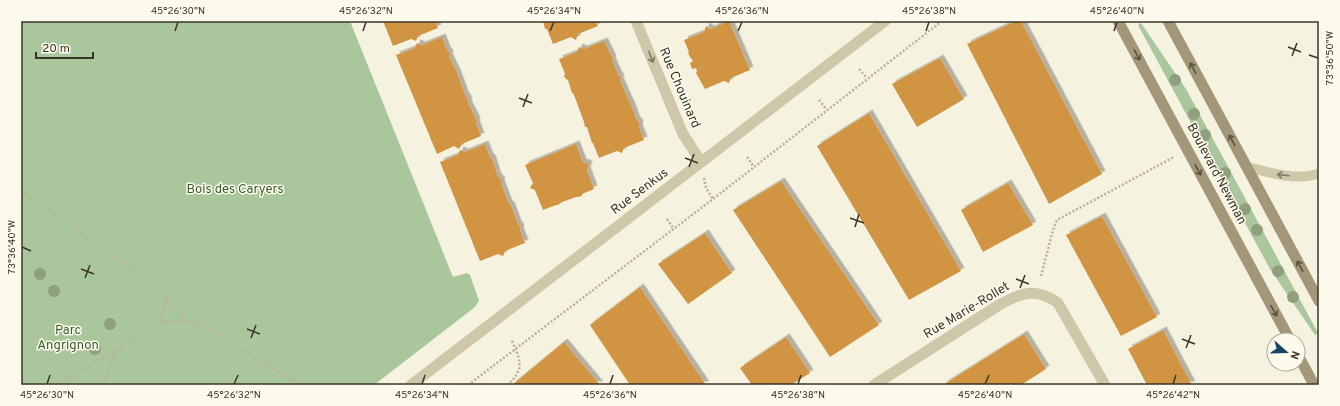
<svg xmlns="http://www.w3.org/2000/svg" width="1340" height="406" viewBox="0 0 1340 406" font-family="Overpass,sans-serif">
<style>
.green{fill:#aac69d}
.building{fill:#d09442;filter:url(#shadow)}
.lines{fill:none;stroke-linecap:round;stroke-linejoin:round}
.path{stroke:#bbb293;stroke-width:2.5;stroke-dasharray:2 2;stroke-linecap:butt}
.service{stroke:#cfc7a9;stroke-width:10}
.minor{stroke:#cfc7a9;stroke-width:11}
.tertiary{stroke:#cfc7a9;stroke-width:11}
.secondary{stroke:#a3977a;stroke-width:11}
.tree{fill:#8ea07c}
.oneway{stroke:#5b5242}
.oneway2{stroke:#7e7763}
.ticks{fill:none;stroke:#3c352a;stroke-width:1.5}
.labels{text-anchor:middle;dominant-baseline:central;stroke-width:3;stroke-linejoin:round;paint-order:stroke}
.street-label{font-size:13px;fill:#3c352a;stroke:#fcfaec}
.park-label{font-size:13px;fill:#395c2b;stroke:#fcfaec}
.neatline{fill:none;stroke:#3c352a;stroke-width:1.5}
.ticks-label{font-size:10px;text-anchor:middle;fill:#3c352a}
</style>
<defs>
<filter id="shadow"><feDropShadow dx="3.5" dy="-3.5" stdDeviation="0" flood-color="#0004"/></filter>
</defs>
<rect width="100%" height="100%" fill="#f5f2df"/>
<!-- green -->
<path class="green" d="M21,21H350L453,277L467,273L470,275L479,301L475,307L374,385H21Z
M1141,23L1186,89L1318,333L1315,335L1270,269L1138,25Z"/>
<!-- building -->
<path class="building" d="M383,21H435L438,28L418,36L416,41L411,39L393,46Z
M543,21H595L598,26L578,34L576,40L571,37L553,44L547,29H545Z
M729,21L750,70L731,78L729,83L724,81L705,89L696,73L697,71L696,68L692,69L690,63L693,61L690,57L688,53L689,52L684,40L704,32L706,26L711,29Z
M1016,21H1021L1102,174L1049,204L967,44Z
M442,37L447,50L450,54L449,56L455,69L456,70L466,97H467L469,102L468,103L477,121L476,123L481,136L462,144L459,149L454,146L437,154L396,55L415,48L417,43L422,45Z
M604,41L613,59L612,60L618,74L621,78L620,80L629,101L630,102L637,121H638L640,125L639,127L644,140L624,148L622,153L617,151L599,158L593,143H592L587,127H585L584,122L574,95L571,91V90L568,80L566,79L564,76L565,74L559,59L577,52L579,47L584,49Z
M940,58L964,99L917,127L892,84Z
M869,113L961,271L909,300L817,146Z
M485,144L490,157L492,158L498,177L502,181L501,183L509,204L511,205L518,224L521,228L520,230L525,243L505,251L503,256L498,254L480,261L440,162L458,155L460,150L465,152Z
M576,144L583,162L589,164L587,170L594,189L582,194V196L577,197H576L562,202L558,205H556L543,210L535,190L530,188L533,183L525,165Z
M781,181L879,325L830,357L733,210Z
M1008,183L1033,225L983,252L961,210Z
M1102,216L1157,317L1121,336L1066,235Z
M705,233L732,273L688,304L658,264Z
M640,287L706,385H630L590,325Z
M1163,330L1192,385H1147L1128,349Z
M1024,334L1046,369L1021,385H943Z
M786,337L810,373L791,385H752L740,368Z
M564,342L600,385H512Z"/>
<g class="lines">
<!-- path -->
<path class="path" d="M859,69L867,78
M819,100L827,110
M747,157L754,167
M704,178L706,188L713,199
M21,191L165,293C169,303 160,313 160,323
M667,219L674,229
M1041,276L1053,230L1057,220L1174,157
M166,302L174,306L182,316V321
M57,385L119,349
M103,385C107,374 110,364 116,354C134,330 166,314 196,324C213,331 229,342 244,351C263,363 282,374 302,385
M468,385L713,199L942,21
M507,385C526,370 520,358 511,339"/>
<!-- service -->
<path class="service" d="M1247,167C1268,172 1299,182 1319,173"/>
<!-- minor -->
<path class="minor" d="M636,21L683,134L701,162
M874,385L999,305C1020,293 1036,287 1058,303L1105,385"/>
<!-- tertiary -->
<path class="tertiary" d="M411,385L885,21"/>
<!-- secondary -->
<path class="secondary" d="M1118,21L1290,340
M1168,21L1319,301
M1298,355L1314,385"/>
</g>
<!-- trees -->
<g class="tree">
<circle cx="1175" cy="80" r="6"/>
<circle cx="1194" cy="114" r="6"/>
<circle cx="1205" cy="135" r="6"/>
<circle cx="1225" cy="173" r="6"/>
<circle cx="1245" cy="209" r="6"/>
<circle cx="1257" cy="230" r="6"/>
<circle cx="1278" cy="271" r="6"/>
<circle cx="40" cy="274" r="6"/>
<circle cx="54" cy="291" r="6"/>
<circle cx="1293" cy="297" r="6"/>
<circle cx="110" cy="324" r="6"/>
<circle cx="95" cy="349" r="6"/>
</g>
<!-- one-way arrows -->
<defs><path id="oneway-shaft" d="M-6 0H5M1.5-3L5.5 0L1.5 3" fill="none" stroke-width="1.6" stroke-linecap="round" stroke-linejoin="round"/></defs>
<g class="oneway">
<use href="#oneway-shaft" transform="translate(1137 55) rotate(62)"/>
<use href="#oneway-shaft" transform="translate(1193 68) rotate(-118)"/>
<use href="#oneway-shaft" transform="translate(1232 140) rotate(-118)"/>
<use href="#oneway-shaft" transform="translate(1198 170) rotate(62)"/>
<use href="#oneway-shaft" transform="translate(1300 266) rotate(-118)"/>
<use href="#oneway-shaft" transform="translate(1274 311) rotate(61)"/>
</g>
<g class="oneway2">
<use href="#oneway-shaft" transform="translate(651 57) rotate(68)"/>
<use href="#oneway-shaft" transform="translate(1283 175) rotate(-173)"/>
</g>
<!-- ticks -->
<path class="ticks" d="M175,31L178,22M363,31L366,22M550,31L554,22M738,31L742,22M926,31L929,22M1114,31L1117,22M1288,47L1301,52M1309,55L1318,58M1292,56L1297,43M519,98L532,103M523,107L528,94M685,158L698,163M689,167L694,154M850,218L864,223M855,227L859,214M22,247L31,251M81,269L94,274M85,278L90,265M1016,279L1029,284M1020,288L1025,275M247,329L260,334M251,338L256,325M1182,339L1195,344M1186,348L1191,335M47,384L50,375M234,384L238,375M422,384L425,375M610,384L613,375M798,384L801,375M985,384L989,375M1173,384L1176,375"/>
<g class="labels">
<!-- street labels -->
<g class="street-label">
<text transform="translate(679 88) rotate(67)">Rue Chouinard</text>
<text transform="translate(1216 174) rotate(62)">Boulevard Newman</text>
<text transform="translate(640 192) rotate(-37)">Rue Senkus</text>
<text transform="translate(967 311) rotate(-31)">Rue Marie-Rollet</text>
</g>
<!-- park labels -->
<g class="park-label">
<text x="235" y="190">Bois des Caryers</text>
<text x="68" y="331">Parc<tspan x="68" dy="15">Angrignon</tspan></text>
</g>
</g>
<!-- border -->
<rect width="1340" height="406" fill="none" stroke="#fcfaec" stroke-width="44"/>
<!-- north arrow -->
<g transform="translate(1286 352) rotate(110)"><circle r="19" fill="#fcfaec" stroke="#afab9e"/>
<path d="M0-3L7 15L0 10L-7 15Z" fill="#1a4562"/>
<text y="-6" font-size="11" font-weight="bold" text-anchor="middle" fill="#3c352a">N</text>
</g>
<!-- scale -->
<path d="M36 52v6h57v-6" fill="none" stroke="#3c352a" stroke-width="2"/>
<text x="42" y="52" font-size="12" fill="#3c352a" stroke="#fcfaec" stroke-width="3" paint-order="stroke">20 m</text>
<rect x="22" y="22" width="1296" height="362" class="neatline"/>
<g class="ticks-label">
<text x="178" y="14">45°26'30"N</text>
<text x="366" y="14">45°26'32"N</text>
<text x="554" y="14">45°26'34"N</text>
<text x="742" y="14">45°26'36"N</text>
<text x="929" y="14">45°26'38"N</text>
<text x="1117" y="14">45°26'40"N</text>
<text transform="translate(1329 58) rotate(-90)" y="4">73°36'50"W</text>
<text transform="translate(11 247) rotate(-90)" y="4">73°36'40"W</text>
<text x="47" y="398">45°26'30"N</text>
<text x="234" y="398">45°26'32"N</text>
<text x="422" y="398">45°26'34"N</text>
<text x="610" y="398">45°26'36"N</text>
<text x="798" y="398">45°26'38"N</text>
<text x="985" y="398">45°26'40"N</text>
<text x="1173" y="398">45°26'42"N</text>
</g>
</svg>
